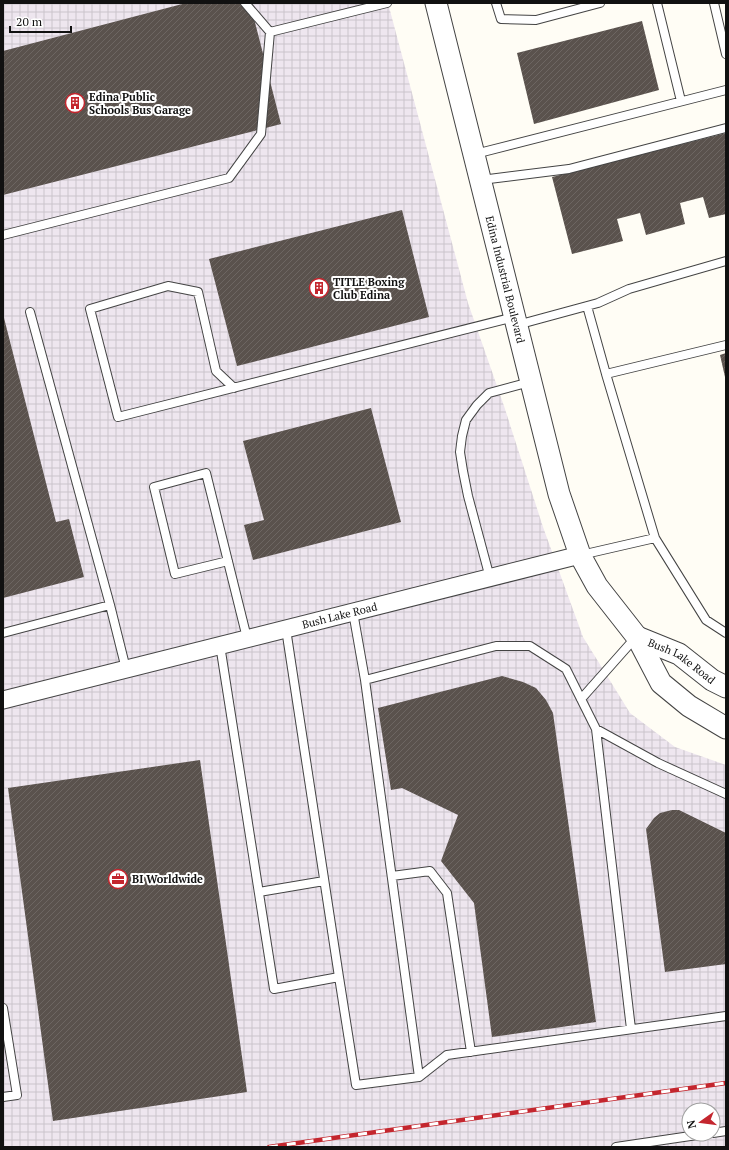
<svg xmlns="http://www.w3.org/2000/svg" width="729" height="1150" viewBox="0 0 729 1150" font-family="'PT Serif',serif">
<style>
.industrial{fill:url(#industrial-grid);fill-rule:evenodd}
.building{fill:url(#building-hatch)}
.lines{fill:none;stroke-linecap:round;stroke-linejoin:round}
.service-casing{stroke:#444;stroke-width:10}
.minor-casing{stroke:#444;stroke-width:19}
.tertiary-casing{stroke:#444;stroke-width:23}
.service{stroke:#fff;stroke-width:8}
.minor{stroke:#fff;stroke-width:17}
.tertiary{stroke:#fff;stroke-width:21}
.rail-casing{stroke:#c4262e;stroke-width:4.5}
.rail{stroke:#fff;stroke-width:3;stroke-dasharray:9;stroke-linecap:butt}
.labels{text-anchor:middle;dominant-baseline:central;stroke-width:4;stroke-linejoin:round;paint-order:stroke}
.poi-label{font-size:11px;font-weight:bold;fill:#111;stroke:#fff;text-anchor:start}
.street-label{font-size:11px;fill:#111;stroke:#fff}
</style>
<defs>
<pattern id="industrial-grid" width="8" height="8" patternUnits="userSpaceOnUse"><rect width="8" height="8" fill="#eee6ef"/><path d="M0 4h8M4 0v8" fill="none" stroke="#cbc4cc"/></pattern>
<pattern id="building-hatch" width="6" height="6" patternUnits="userSpaceOnUse"><rect width="6" height="6" fill="#5a524d"/><path d="M-1 1l2-2M0 6l6-6M5 7l2-2" fill="none" stroke="#6d6662"/></pattern>
</defs>
<rect width="100%" height="100%" fill="#fffdf5"/>
<!-- industrial -->
<path class="industrial" d="M3,3H388L468,303L504,406L543,527L583,637L630,713L675,747L726,765V1147H3ZM689,1110H713V1134H689Z"/>
<!-- building -->
<path class="building" d="M186,3H250L281,124L3,195V51Z
M642,21L659,90L534,124L517,53Z
M726,133V214L709,218L703,197L680,203L685,224L646,235L640,213L617,219L623,241L572,254L552,177Z
M402,210L429,317L237,366L209,259Z
M3,314L56,522L69,519L84,577L3,598Z
M726,353V377H725L720,355Z
M371,408L401,522L253,560L244,525L264,520L243,441Z
M502,676L523,682L536,688L546,700L553,713L596,1022L492,1037L474,903L441,861L458,815L402,788L391,790L378,708Z
M200,760L247,1092L53,1121L8,788Z
M672,810H679L726,833V964L665,972L646,829L654,818L660,813Z"/>
<g class="lines">
<!-- service casing -->
<g class="service-casing">
<path id="service" d="M245,3L270,32L387,3
M496,3L501,19L536,20L600,3
M657,3L681,101
M714,3L726,54
M475,154L726,90
M481,180L569,169L726,128
M3,235L229,178L261,134L270,32
M587,306L606,374L726,345
M517,325L598,303L629,289L726,261
M606,374L655,538L706,620L726,633
M234,388L216,371L198,292L168,286L90,309L118,417L514,317
M581,555L655,538
M228,561L175,574L154,487L206,473L247,638
M490,578L468,496L463,471L460,452L462,436L466,420L477,405L489,393L530,382
M110,605L126,669
M353,612L365,680L496,646H530L566,669L596,729
M3,633L110,605L30,312
M220,645L274,989L339,977L286,629
M365,680L419,1077
M581,699L636,637
M392,876L430,871L447,893L471,1052
M259,892L324,881
M339,977L356,1085L419,1077L447,1055L726,1016
M3,1008L17,1095L3,1097
M631,1029L596,729L658,763L726,794
M713,1133L726,1131
M616,1147L704,1134"/>
</g>
<!-- minor casing -->
<g class="minor-casing">
<g id="minor">
<path id="s1" d="M3,700L580,555"/>
</g>
</g>
<!-- tertiary casing -->
<g class="tertiary-casing">
<g id="tertiary">
<path id="s2" d="M436,3L559,494L580,555L597,586L637,637L661,683L689,706L726,728"/>
<path id="s3" d="M637,637L679,654L712,680L726,687"/>
</g>
</g>
<!-- service -->
<use href="#service" class="service"/>
<!-- minor -->
<use href="#minor" class="minor"/>
<!-- tertiary -->
<use href="#tertiary" class="tertiary"/>
<!-- rail casing -->
<g class="rail-casing">
<path id="rail" d="M269,1147L726,1083"/>
</g>
<!-- rail -->
<use href="#rail" class="rail"/>
</g>
<!-- icons -->
<defs>
<g id="building-ring" transform="scale(1)"><circle r="9.5" fill="#fff" stroke="#c4262e" stroke-width="1.5"/><path d="M-4-6H4V6H1V3H-1V6H-4ZM-2.5-4.3h1.7v1.8h-1.7ZM.8-4.3h1.7v1.8H.8ZM-2.5-1h1.7V.8h-1.7ZM.8-1h1.7V.8H.8Z" fill="#c4262e"/></g>
<g id="office-ring" transform="scale(1)"><circle r="9.5" fill="#fff" stroke="#c4262e" stroke-width="1.5"/><path d="M-6-3h4V-5.5h4V-3h4V5H-6ZM-1-4.5V-3h2v-1.5ZM-6 0V1H6V0Z" fill="#c4262e"/></g>
</defs>
<g fill-rule="evenodd">
<use href="#building-ring" x="75" y="103"/>
<use href="#building-ring" x="319" y="288"/>
<use href="#office-ring" x="118" y="879"/>
</g>
<g class="labels">
<!-- poi labels -->
<g class="poi-label">
<text x="89" y="97">Edina Public<tspan x="89" dy="13">Schools Bus Garage</tspan></text>
<text x="333" y="282">TITLE Boxing<tspan x="333" dy="13">Club Edina</tspan></text>
<text x="132" y="879">BI Worldwide</text>
</g>
<!-- street labels -->
<g class="street-label">
<text stroke="none"><textPath href="#s2" startOffset="285">Edina Industrial Boulevard</textPath></text>
<text stroke="none"><textPath href="#s1" startOffset="347">Bush Lake Road</textPath></text>
<text stroke="none"><textPath href="#s3" startOffset="51">Bush Lake Road</textPath></text>
</g>
</g>
<!-- border -->
<rect width="729" height="1150" fill="none" stroke="#111111" stroke-width="8"/>
<!-- north arrow -->
<g transform="translate(701 1122) rotate(256)"><circle r="19" fill="#ffffff" stroke="#a0a0a0"/>
<path d="M0-3L7 15L0 10L-7 15Z" fill="#c4262e"/>
<text y="-6" font-size="11" font-weight="bold" text-anchor="middle" fill="#111111">N</text>
</g>
<!-- scale -->
<path d="M10 26v6h61v-6" fill="none" stroke="#111111" stroke-width="2"/>
<text x="16" y="26" font-size="12" fill="#111111" stroke="#ffffff" stroke-width="3" paint-order="stroke">20 m</text>
</svg>
